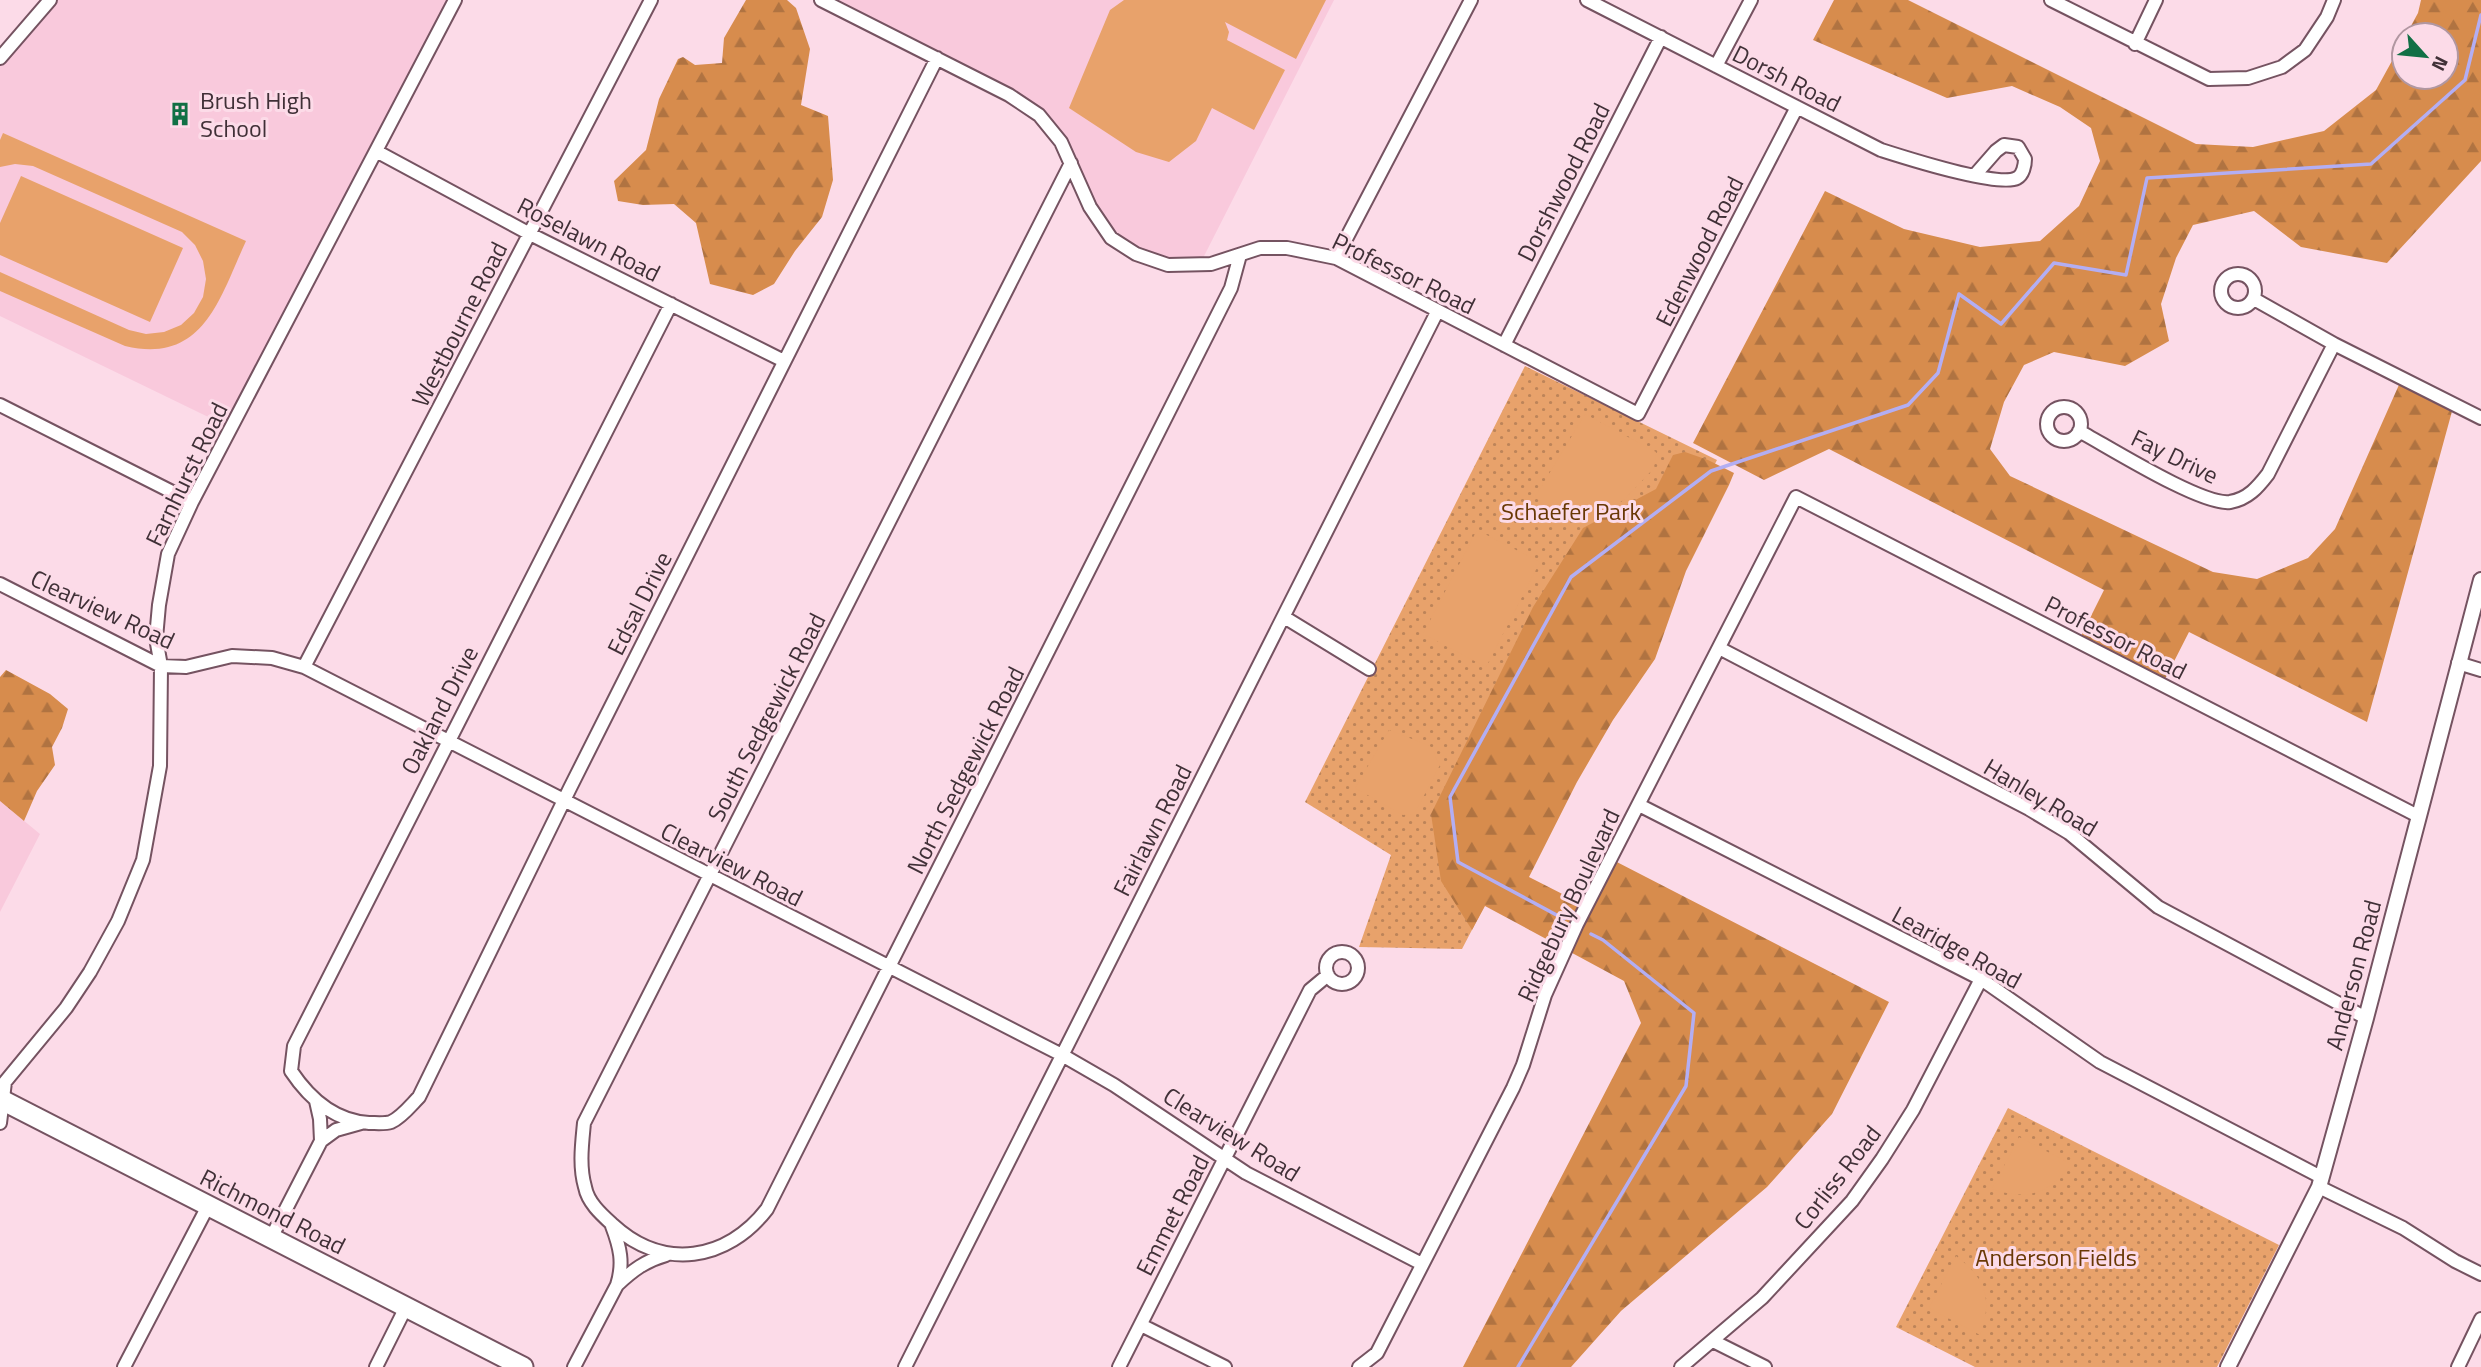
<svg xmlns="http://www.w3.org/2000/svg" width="2481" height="1367" viewBox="0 0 2481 1367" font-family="'Titillium Web',sans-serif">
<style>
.built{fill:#f9c9dc}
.grass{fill:url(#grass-dots)}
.forest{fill:url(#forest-firs)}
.garden{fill:#e8a26b}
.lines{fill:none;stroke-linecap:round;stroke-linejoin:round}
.stream{stroke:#b3aef3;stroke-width:3.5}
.minor-casing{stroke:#755361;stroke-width:16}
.tertiary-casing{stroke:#755361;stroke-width:18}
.primary-casing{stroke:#755361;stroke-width:23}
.minor{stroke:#fff;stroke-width:12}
.tertiary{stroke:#fff;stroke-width:14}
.primary{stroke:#fff;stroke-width:19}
.labels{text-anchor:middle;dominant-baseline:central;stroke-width:6;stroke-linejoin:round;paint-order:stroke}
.street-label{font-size:24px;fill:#403037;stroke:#fcdbe8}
.poi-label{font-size:24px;fill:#403037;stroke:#fcdbe8;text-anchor:start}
.park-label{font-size:24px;fill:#693804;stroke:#fcdbe8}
</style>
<defs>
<pattern id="grass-dots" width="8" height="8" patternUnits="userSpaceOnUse" patternTransform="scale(1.75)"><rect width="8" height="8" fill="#e8a26b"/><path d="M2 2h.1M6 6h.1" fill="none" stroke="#bd8459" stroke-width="1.8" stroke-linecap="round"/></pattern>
<pattern id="forest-firs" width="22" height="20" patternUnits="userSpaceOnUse" patternTransform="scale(1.75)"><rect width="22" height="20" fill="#d78c4d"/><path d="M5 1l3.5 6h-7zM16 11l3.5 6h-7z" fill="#b07341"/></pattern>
</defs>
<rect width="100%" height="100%" fill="#fcdbe8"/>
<!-- built -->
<path class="built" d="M50,0H455L231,428L0,316V58Z
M821,0H1334L1200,264L1168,265L1111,238L1071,163L1038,115Z
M0,801L40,834L0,912Z"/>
<!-- grass -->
<path class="grass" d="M1525,366L1717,460L1462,949L1359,947L1391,855L1305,802Z
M2008,1108L2279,1245L2217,1367H1975L1896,1327Z"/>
<!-- forest -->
<path class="forest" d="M746,0H787L796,8L810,49L801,105L828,116L833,180L822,217L795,251L774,284L753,295L710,284L696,223L674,204L643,205L618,201L614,181L646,150L659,99L678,59L683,57L695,65L722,63L724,38Z
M1834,0H1908L2196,144L2253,147L2324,131L2376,90L2404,39V77H2446V35H2406L2418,13L2421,0H2481V161L2387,263L2301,247L2254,211L2193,225L2176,258L2161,304L2169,341L2125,366L2054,352L2024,365L2004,402L1990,449L2010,476L2213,572L2257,579L2308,558L2335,529L2402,378L2454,404L2367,722L2189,632L2162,685L2078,642L2104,590L1829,449L1764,480L1693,443L1825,191L1904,229L1980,247L2040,241L2079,206L2100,161L2091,128L2060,107L2012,86L1947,98L1813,40Z
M1685,452L1708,460L1734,473L1729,485L1686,571L1655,659L1613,720L1577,782L1529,877L1586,906L1611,859L1889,1002L1832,1114L1767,1187L1621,1311L1571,1367H1463L1641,1023L1624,981L1485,906L1472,930L1441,881L1431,814L1533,607L1583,528L1656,489L1673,455Z
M6,670L50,694L68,709L62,728L52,747L55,765L37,791L24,821L0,801V677Z"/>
<!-- garden -->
<path class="garden" d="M1124,0H1326L1296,59L1225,22L1229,32L1227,40L1285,70L1254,130L1212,108L1196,141L1169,162L1136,152L1069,108L1110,10Z
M3,133L246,241C220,297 204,365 125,346L0,291V272L129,330L146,334L164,332L181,325L194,313L203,297L206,279L203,261L195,245L182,232L33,166L15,164L0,167V140Z
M21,176L183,248L150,322L0,255V223Z
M1585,414L1656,452L1654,468L1626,498L1602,515L1588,518H1558L1535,497Z
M1477,530L1540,562L1486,667L1423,634Z
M1389,730L1430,746L1440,765L1417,809L1412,814L1403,815L1355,788Z
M2019,1137L2071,1164C2049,1194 2028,1201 1992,1189Z
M1956,1256C1986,1278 1993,1300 1980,1335L1929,1308Z"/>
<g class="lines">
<!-- stream -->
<path class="stream" d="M1564,919L1458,862L1450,797L1571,577L1711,471L1908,405L1938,373L1959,294L2001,324L2054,263L2126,275L2147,178L2371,164L2465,80L2481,15
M1518,1367L1686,1086L1694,1013L1603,940L1591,934"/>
<!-- minor casing -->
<g class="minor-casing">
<path id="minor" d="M821,0L1009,95L1039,115L1061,142L1090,207L1111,238L1136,254L1168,265L1211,264L1260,248H1287L1336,258L1638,414L1797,107
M1587,0L1881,150C1903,157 1999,188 2017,178C2023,175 2025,165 2025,159L2018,147L2004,145L1996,151L1975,175
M2051,0L2209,79L2248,78L2282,67L2305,50L2327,17L2334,0
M2135,44L2156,0
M0,58L50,0
M1716,66L1751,0
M376,151L530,234L784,361
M1071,163L584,1123C582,1144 579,1166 585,1187C588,1203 602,1215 613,1225C663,1271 727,1261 767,1209L1231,288L1240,255
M1336,258L1471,0
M2221 291a17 17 0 1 1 34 0a17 17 0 1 1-34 0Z
M2254,299L2334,344L2481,418
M671,304L294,1046L291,1071C309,1098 335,1121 369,1123C376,1123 385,1124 391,1122C402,1117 411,1105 419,1097L570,788L937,58
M1504,345L1661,37
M0,405L192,502
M2047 424a17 17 0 1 1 34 0a17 17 0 1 1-34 0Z
M2079,431C2107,446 2202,506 2230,502C2248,499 2258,487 2268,474L2334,344
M0,584L161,666L186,667L232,656L272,658L304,667L1062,1055L1114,1085L1246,1173L1422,1264
M1284,617L1369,669
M1719,648L2029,809L2069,833L2158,907L2366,1018
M2458,663L2481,670
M304,667L651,0
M1639,805L1981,979L2100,1062L2321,1177
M1326 968a16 16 0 1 1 32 0a16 16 0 1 1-32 0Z
M0,1123L5,1082L66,1008L90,972L118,921L143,860L160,766L161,666L156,638L159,605L168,554L192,502L455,0
M321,1141L336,1130L361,1123
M2319,1187L2403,1228L2455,1261L2481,1274
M271,1238L321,1141L320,1119L316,1101
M617,1285C633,1270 645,1261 666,1255
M1141,1325L1225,1367
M1713,1341L1765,1367
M124,1367L208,1206
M376,1367L406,1307
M574,1367L617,1285C624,1263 620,1247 612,1226
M905,1367L1437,312
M1119,1367L1310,990L1328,975
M1359,1367L1377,1353L1513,1088L1523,1065L1545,995L1577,924L1796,497L2418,816
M1681,1367L1762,1298L1852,1201L1882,1159L1913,1110L1981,979
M2458,1367L2481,1319"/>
</g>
<!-- tertiary casing -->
<g class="tertiary-casing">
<path id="tertiary" d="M2228,1367L2319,1187L2366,1018L2481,580"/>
</g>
<!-- primary casing -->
<g class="primary-casing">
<path id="primary" d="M0,1099L523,1367"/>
</g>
<!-- minor -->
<use href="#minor" class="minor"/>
<!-- tertiary -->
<use href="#tertiary" class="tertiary"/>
<!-- primary -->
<use href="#primary" class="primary"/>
</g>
<!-- icons -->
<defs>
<g id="building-bare" transform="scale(1.89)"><path d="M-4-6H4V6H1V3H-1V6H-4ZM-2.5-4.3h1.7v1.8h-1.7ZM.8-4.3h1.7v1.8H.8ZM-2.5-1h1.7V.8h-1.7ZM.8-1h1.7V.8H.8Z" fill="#117045" stroke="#fcdbe8" stroke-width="2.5" paint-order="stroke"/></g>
</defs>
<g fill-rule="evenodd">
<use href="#building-bare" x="180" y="114"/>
</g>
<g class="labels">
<!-- street labels -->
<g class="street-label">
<text transform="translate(1787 78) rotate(27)">Dorsh Road</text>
<text transform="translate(1563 182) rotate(-63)">Dorshwood Road</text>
<text transform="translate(589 239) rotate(27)">Roselawn Road</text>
<text transform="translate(1699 251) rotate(-63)">Edenwood Road</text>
<text transform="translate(1404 273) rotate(26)">Professor Road</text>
<text transform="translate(459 324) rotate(-63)">Westbourne Road</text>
<text transform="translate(2175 456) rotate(26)">Fay Drive</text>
<text transform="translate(186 474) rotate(-64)">Farnhurst Road</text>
<text transform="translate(639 603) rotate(-63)">Edsal Drive</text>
<text transform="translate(103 609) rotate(25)">Clearview Road</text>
<text transform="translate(2116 637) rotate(27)">Professor Road</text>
<text transform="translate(439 710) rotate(-63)">Oakland Drive</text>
<text transform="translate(766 717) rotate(-63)">South Sedgewick Road</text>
<text transform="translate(965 770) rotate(-63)">North Sedgewick Road</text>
<text transform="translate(2041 797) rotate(31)">Hanley Road</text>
<text transform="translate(1152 830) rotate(-63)">Fairlawn Road</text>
<text transform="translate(732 864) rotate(27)">Clearview Road</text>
<text transform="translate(1568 905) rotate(-65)">Ridgebury Boulevard</text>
<text transform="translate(1957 947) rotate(29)">Learidge Road</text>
<text transform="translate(2353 975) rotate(-75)">Anderson Road</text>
<text transform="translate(1232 1134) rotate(32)">Clearview Road</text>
<text transform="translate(1837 1177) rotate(-52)">Corliss Road</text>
<text transform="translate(273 1211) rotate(27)">Richmond Road</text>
<text transform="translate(1172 1215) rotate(-63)">Emmet Road</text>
</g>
<!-- poi labels -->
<g class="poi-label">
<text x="200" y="100">Brush High<tspan x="200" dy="28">School</tspan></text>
</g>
<!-- park labels -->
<g class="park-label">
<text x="1571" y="511">Schaefer Park</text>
<text x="2056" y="1257">Anderson Fields</text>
</g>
</g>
<!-- north arrow -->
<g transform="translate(2425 56) rotate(117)"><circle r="33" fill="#fcdbe8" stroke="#b197a1" stroke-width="2"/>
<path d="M0-5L12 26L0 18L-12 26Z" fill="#117045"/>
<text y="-10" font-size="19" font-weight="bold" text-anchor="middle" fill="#403037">N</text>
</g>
</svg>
